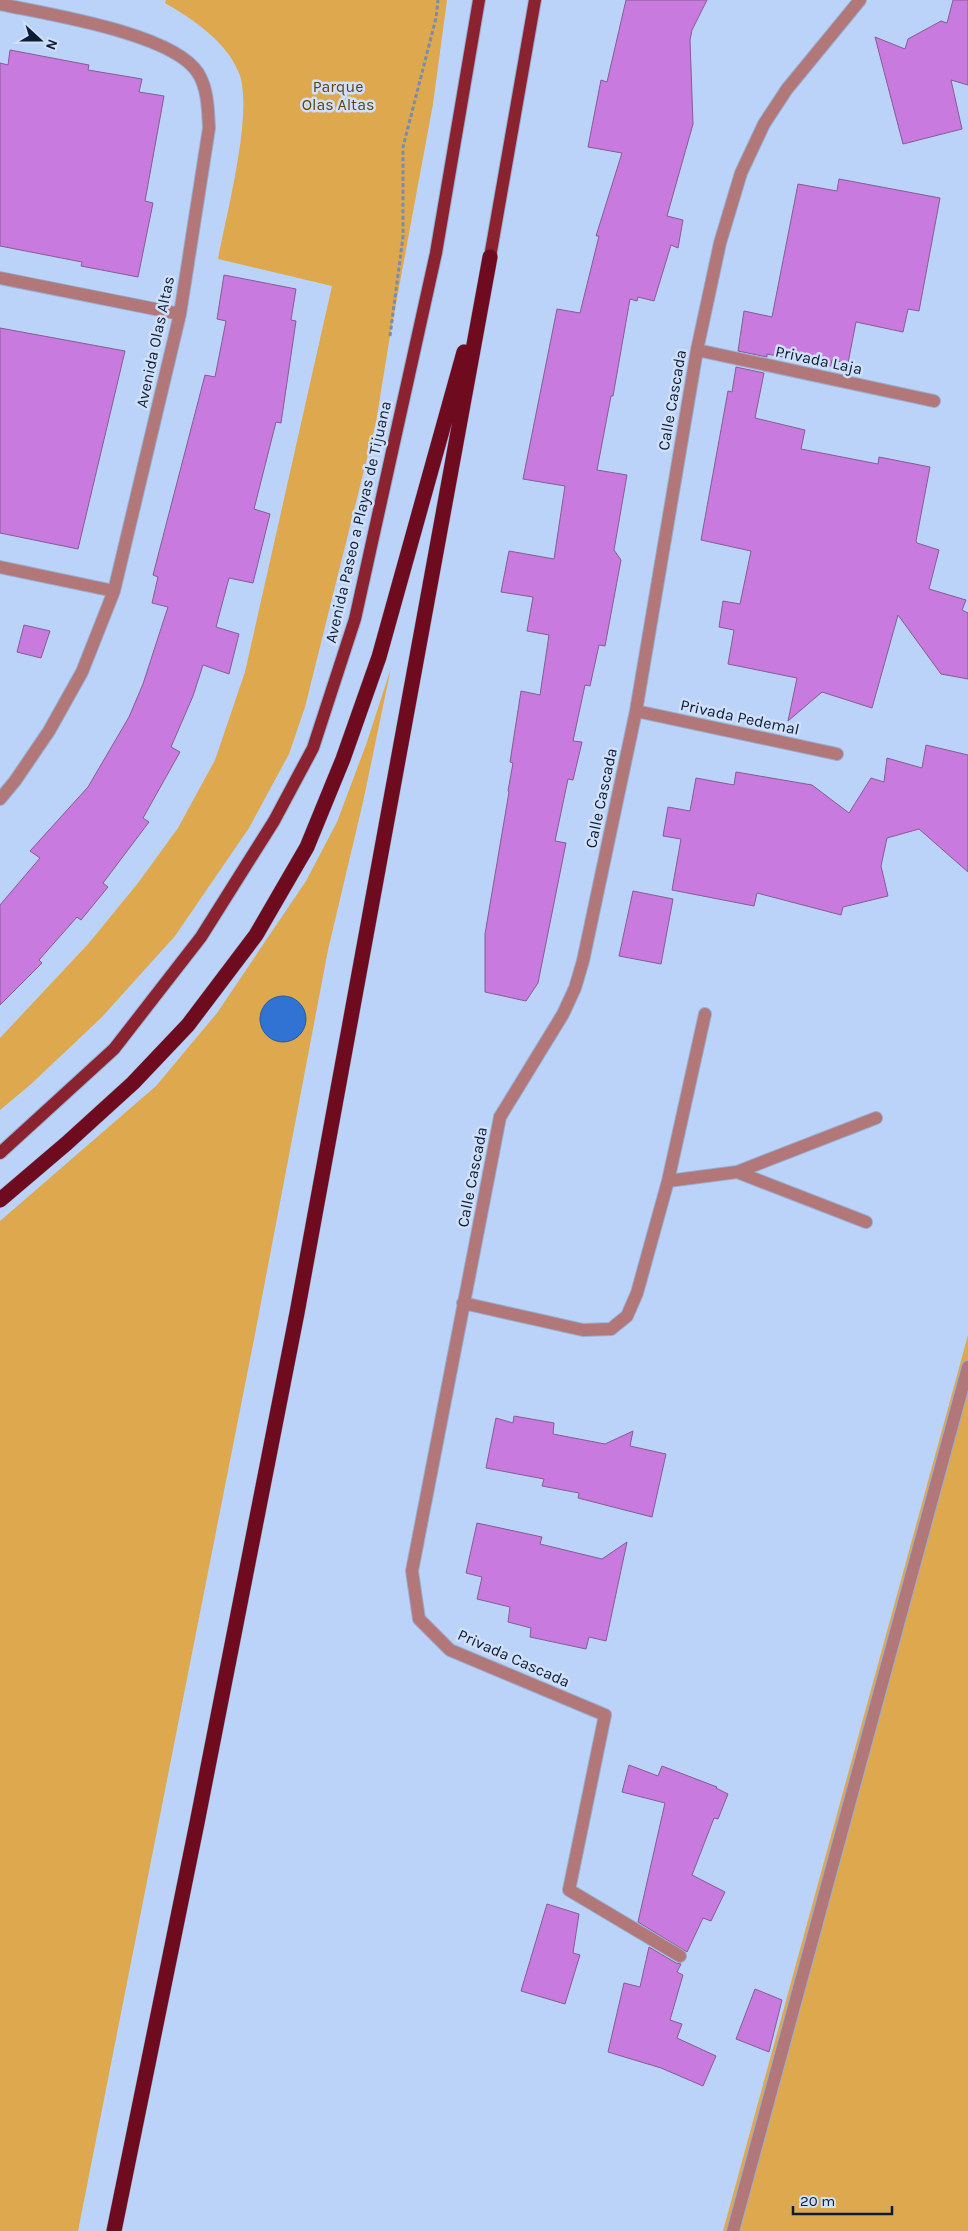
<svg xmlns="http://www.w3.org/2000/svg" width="968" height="2231" viewBox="0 0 968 2231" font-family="Karla,sans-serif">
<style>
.green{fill:#dea84e}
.water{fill:#3073d3;stroke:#2659a3}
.building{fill:#c87adf;stroke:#865c93}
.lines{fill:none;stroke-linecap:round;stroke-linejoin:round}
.lane-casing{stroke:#98aed0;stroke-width:14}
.street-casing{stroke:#98aed0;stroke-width:14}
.primary-casing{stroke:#98aed0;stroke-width:14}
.highway-casing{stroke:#98aed0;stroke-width:16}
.path{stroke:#788dac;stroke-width:3;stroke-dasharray:4 2.5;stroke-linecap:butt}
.lane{stroke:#b27779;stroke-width:12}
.street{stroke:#b27779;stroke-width:12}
.primary{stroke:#8b2230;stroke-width:12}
.highway{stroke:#6f0b1f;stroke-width:15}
.labels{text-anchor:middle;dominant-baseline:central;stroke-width:5;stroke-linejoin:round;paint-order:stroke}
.park-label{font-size:16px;fill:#60440e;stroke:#cfe0f8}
.street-label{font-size:16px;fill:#0d1c32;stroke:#cfe0f8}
</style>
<rect width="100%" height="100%" fill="#bbd3f8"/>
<!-- green -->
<path class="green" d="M166,0H447L433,104L390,336L376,422L305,707L289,754L249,828L175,936L101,1018L30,1085L0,1110V1038L89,943L138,883L178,828L215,760L245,672L332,286L218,259C226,216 254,111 239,73C226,41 194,20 165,3Z
M391,668L363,802L328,950L255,1334L78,2231H0V1221L156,1086L217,1013L306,881L337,822L367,742Z
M968,1335V2231H723Z"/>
<!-- water -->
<path class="water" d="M260 1019a23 23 0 1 1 46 0a23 23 0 1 1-46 0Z"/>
<!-- building -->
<path class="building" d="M626,0H707L692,30L690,40L693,124L667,216L683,220L678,248L671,245L654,301L638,297L637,301L630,299L613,396H611L597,470L627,475L614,550L621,560L605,646L599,645L590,686L585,685L573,741L582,742L573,780L568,779L555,841L566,843L538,983L526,1001L485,992V934L509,792L508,791L513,763L510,762L521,691L540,695L549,635L527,631L533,597L501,592L509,551L554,559L565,486L523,479L557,309L580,313L599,236H596L622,153L588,147L601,80L607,82Z
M953,0H968V85L951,80L962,129L903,144L875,37L905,49L908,39L941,21L947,23Z
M10,50L89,65L88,70L142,79L139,92L164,96L145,201L153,203L138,277L81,266L82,262L0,246V63L8,65Z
M839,179L940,198L919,311L908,309L903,332L856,322L848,363L832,360L831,366L767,354V357L738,351L744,311L772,317L798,184L837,191Z
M224,275L296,289L291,320L296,321L281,423L276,422L254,509L270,514L253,583L229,578L216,627L239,634L229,674L203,665L193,696L171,747L180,752L143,818L149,822L103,883L108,887L81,920L77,917L39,960L42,963L0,1005V905L40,858L30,851L88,787L129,717L143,684L168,607L152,603L158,577L153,575L205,375L215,377L226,321L217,319Z
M0,328L125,351L78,549L0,533Z
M736,367L764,373L755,418L805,430L801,449L878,464L879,457L930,467L916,541L917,543L939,550L929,589L966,600L962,610L968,613V679L941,674L898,615L872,708L822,692L788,721L797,678L728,664L734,630L719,627L723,601L740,604L751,551L701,540L728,391L732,392Z
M24,625L50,631L41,658L17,652Z
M926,745L968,755V872L919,829L887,838L881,866L888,896L843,907L841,915L757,893L754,906L672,890L681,839L663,836L668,807L690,811L696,778L734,785L736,772L812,785L849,813L871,778L884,782L887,758L922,768Z
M633,891L673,899L661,964L619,956Z
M514,1416L554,1423L553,1434L605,1444L633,1431L630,1446L666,1454L652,1517L578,1498L579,1493L542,1486L544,1479L486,1468L496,1418L513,1423Z
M477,1523L542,1537L540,1544L602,1559L627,1542L606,1641L589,1637L586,1649L530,1637L531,1628L508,1622L510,1607L477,1599L482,1577L466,1573Z
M629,1765L658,1776L662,1766L717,1787L716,1788L728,1794L718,1819L714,1818L692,1875L725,1892L711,1921L703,1918L687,1952L638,1922L665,1803L622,1792Z
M547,1904L579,1914L573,1953L580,1955L565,2004L521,1991Z
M649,1947L676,1963L681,1964L677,1972L683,1975L670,2020L682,2024L677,2038L716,2056L703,2086L661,2068L608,2052L624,1983L640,1987Z
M755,1989L782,2000L769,2052L736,2039Z"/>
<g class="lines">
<!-- lane casing -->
<g class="lane-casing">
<path id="lane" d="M733,2231L968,1367"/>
</g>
<!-- street casing -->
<g class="street-casing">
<path id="street" d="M0,4C46,14 173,33 198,73C208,89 208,110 209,128L180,314L114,591L82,672L49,731L15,781L0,799
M0,278L180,314
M697,350L934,401
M0,567L114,591
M636,711L837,754
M737,1172L866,1222
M668,1181L737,1172L876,1118
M463,1303L583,1330L611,1329L627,1316L637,1293L668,1181L705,1014
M680,1956L569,1890L605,1715L450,1650L419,1619L412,1571L500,1117L563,1014L575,988L583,961L636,711L697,350L720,243L741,173L764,124L787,89L860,0"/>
</g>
<!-- primary casing -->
<g class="primary-casing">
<path id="primary" d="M490,257L535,0
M0,1153L114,1049L201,937L274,821L313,748L355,619L436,253L479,0"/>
</g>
<!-- highway casing -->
<g class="highway-casing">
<path id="highway" d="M0,1200L67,1143L133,1083L188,1025L256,935L307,847L343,759L379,657L464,352
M114,2231L197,1823L297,1313L490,257"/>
</g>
<!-- path -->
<path class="path" d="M390,336L403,237V147L436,18L438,0"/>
<!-- lane -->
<use href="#lane" class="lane"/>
<!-- street -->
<use href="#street" class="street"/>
<!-- primary -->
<use href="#primary" class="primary"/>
<!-- highway -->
<use href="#highway" class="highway"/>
</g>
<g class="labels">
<!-- park labels -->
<g class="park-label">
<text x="338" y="86">Parque<tspan x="338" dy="18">Olas Altas</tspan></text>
</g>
<!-- street labels -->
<g class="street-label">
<text transform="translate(155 342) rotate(-78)">Avenida Olas Altas</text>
<text transform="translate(819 360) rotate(12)">Privada Laja</text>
<text transform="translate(672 400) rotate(-80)">Calle Cascada</text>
<text transform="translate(358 522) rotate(-77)">Avenida Paseo a Playas de Tijuana</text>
<text transform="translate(740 717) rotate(12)">Privada Pedemal</text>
<text transform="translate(601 798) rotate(-78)">Calle Cascada</text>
<text transform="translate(472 1177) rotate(-79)">Calle Cascada</text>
<text transform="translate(514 1658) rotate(24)">Privada Cascada</text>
</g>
</g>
<!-- north arrow -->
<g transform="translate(40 40) rotate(111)" stroke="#cfe0f8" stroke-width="4" paint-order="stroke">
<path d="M0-4L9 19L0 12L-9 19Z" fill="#0d1c32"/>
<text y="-8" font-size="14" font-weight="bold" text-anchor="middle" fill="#0d1c32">N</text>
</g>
<!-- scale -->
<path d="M793 2206v8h99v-8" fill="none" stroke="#0d1c32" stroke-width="2.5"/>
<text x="800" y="2206" font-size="15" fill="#0d1c32" stroke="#cfe0f8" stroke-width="4" paint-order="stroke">20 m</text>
</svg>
